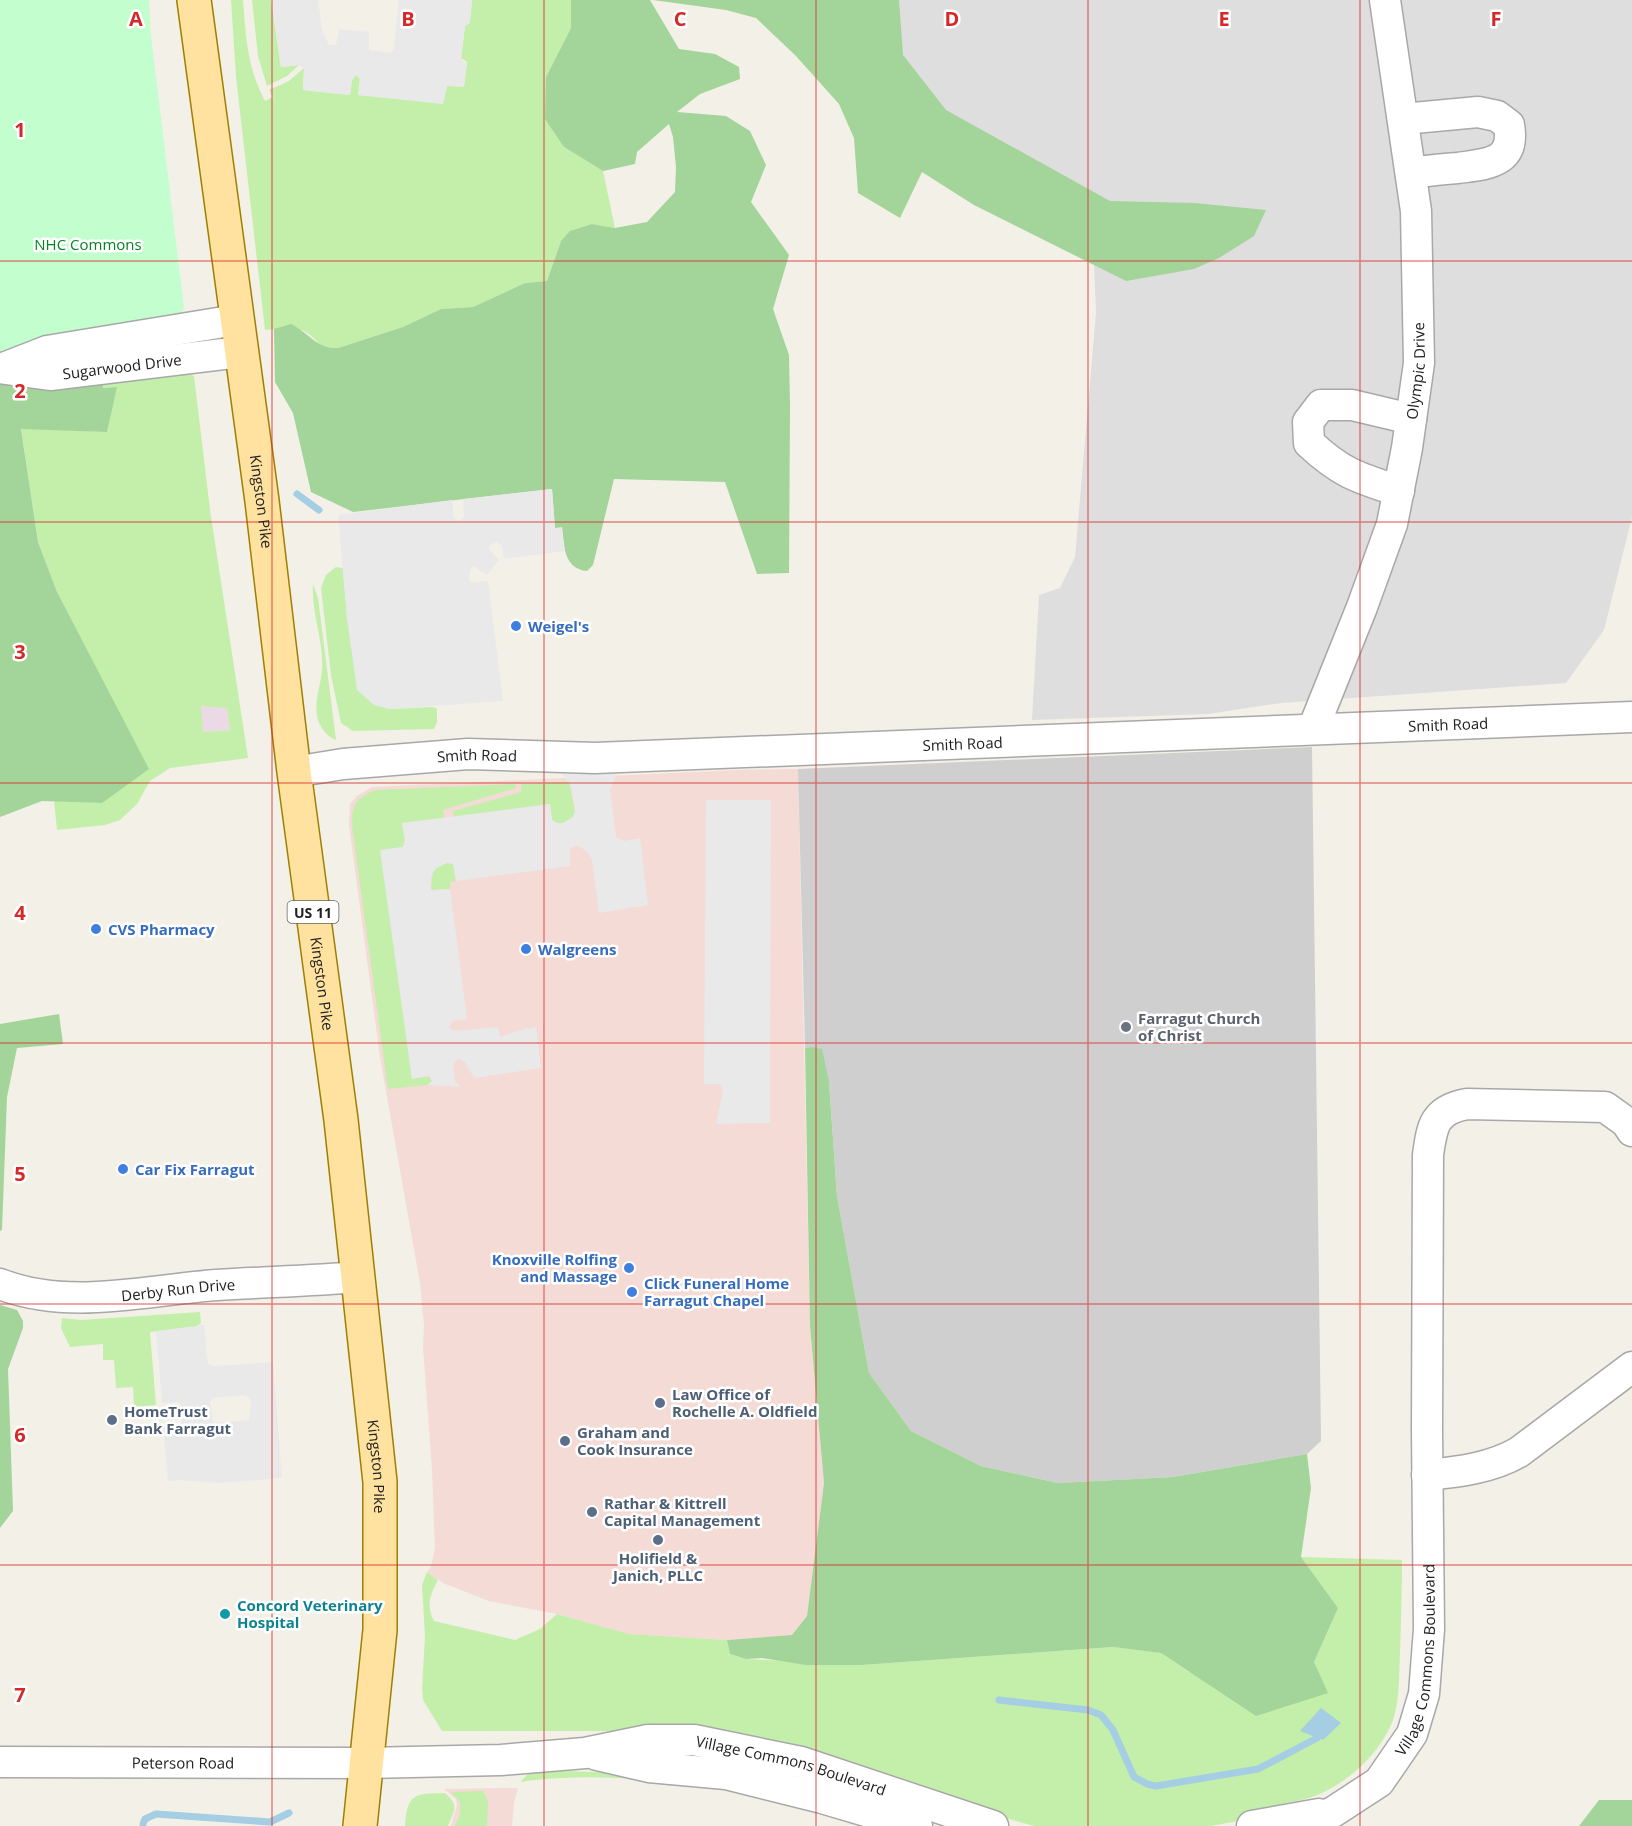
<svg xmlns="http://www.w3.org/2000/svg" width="1632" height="1826" viewBox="0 0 1632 1826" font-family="'Open Sans',sans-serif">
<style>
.residential{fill:#dfdede}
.commercial{fill:#f4dbd6}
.industrial{fill:#ecd9e6}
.religious{fill:#cfcfcf}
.grass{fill:#c3efab;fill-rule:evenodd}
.forest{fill:#a3d499}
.park{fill:#c3fecf}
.parking{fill:#e9e9e9;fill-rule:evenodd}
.water{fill:#a5cde3}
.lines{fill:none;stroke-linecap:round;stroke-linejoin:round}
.stream{stroke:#a5cde3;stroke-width:7}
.minor-casing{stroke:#a8a8a8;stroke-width:33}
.major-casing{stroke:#9f7f00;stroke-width:36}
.minor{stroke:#fff;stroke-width:30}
.major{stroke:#ffe2a0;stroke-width:33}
.grid{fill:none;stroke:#d62828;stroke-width:1.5;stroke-opacity:0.55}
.shop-dot{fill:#3f7fe0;stroke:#fff;stroke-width:2}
.worship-dot{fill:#6b7280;stroke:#fff;stroke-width:2}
.service-dot{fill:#5c6f8a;stroke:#fff;stroke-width:2}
.culture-dot{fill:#0f9aa8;stroke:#fff;stroke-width:2}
.labels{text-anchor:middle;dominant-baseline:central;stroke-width:5;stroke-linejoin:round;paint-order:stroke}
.shield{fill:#fff;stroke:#646464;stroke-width:1.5}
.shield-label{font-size:14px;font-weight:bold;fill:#212121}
.park-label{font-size:15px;fill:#04851f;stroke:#fff}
.street-label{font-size:15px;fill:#212121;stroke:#fff}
.shop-label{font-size:15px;font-weight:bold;fill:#366cbe;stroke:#fff;text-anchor:start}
.worship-label{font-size:15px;font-weight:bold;fill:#5b616d;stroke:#fff;text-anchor:start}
.service-label{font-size:15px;font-weight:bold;fill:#4e5e75;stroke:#fff;text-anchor:start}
.culture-label{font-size:15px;font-weight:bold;fill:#0d838f;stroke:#fff;text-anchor:start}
.grid-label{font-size:20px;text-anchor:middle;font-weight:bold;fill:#d62828;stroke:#fff;stroke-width:5;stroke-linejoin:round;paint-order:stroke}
</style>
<rect width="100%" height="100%" fill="#f2f0e7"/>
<!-- residential -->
<path class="residential" d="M806,0H1632V517L1604,630L1566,683L1281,703L1208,714L1032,720L1039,595L1060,588L1075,557L1096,313L1093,237Z"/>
<!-- commercial -->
<path class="commercial" d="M798,769L810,1326L824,1483L807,1616L792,1635L727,1640L629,1634L557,1614L489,1601L443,1583L427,1572L431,1567L435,1548L432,1469L423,1347L424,1325L420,1283L380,1057L349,825L350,804L357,796L372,787L736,770Z
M518,1788L514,1802L512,1826H451L457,1805L456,1799L444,1789Z"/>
<!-- industrial -->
<path class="industrial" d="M200,706L227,707L230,730L202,732Z"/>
<!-- religious -->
<path class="religious" d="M1312,747L1321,1441L1307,1454L1173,1477L1058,1483L981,1466L911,1431L869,1373L837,1196L829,1082L811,1047L805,1048L798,769Z"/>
<!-- grass -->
<path class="grass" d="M231,0H243C246,38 247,67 265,101L273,97L269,90L289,81L304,68L303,90L350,95L352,80L356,75L360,79L358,95L443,103L447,86H464L467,62L461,58L465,26L470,22L472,0H571V28L546,77L564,147L603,171L615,228L592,224L561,241L547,281L525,283L473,307L441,309L403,327L338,348C315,349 320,339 304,331C297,328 274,329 265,330L236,77Z
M252,0H271L281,67L299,65L287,76L267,86L258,56Z
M184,371L194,376L210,510L248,758L170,768L150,781L137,804L120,820L105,825L57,830L54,801L103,803L57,592L38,542L21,428L107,432L116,387L102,388V379ZM201,706L227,708L230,730L203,732Z
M336,567L343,568L347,618L389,709L433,707L437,709V722L434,729L353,731L341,723L331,675L321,588L326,575Z
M313,584L318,598L336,740C328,737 321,729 318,720C313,701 321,687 322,669C324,641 311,612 313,584Z
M569,782L575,811L573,817L563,823H557L552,820L550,804L454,817L453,811L521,792V784Z
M515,784L516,788L443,810L444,818L402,823L405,840L403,847L381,850L412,1078L430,1077L432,1081L427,1085L388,1089L353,833C351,810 351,800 375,790Z
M447,863L454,864L456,881L450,882V889L432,890L431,889L433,871L442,864Z
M200,1312L201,1323L194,1328L150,1332L156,1405L134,1407L133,1387L116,1388L114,1360H103V1344L70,1347L61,1328L62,1318L81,1320Z
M1301,1557L1402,1560C1402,1591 1401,1621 1400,1652C1399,1674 1400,1698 1393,1720C1380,1754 1346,1785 1312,1797C1301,1801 1288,1802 1277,1805L1278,1814L1210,1826H1034L700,1731H442L423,1700L422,1689L425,1636L422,1585L427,1572L438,1580C430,1595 426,1605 434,1621L515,1640L540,1629L557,1614L629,1634L727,1640L730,1654L746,1659L862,1665L1113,1647L1161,1653L1189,1672L1314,1662L1338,1608Z
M544,1770L619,1773L740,1788C668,1782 592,1771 520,1782L528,1774Z
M483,1791L488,1801L487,1826H455L460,1814V1802L451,1792Z
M445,1793C460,1806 454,1810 448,1826H405C407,1792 416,1794 445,1793Z"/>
<!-- forest -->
<path class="forest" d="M571,0H650L679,49L715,54L739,67L740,79L700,94L677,112L726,116L750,131L766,165L751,202L789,255L773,309L789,355L790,406L789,573L757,574L725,482L614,479L593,565L587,571C564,569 564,546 562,528H555L552,489L353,512L311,492L293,413L275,382L274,329L291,324C310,334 317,349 338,348L403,327L441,309L473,307L525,283L547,281L561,241L570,231L592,224L615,228L647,222L675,192L676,167L673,137L669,124L637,152L635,164L603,171L564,147L545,119L546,77L571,28Z
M653,0H899L903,55L946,110L1110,201L1195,203L1266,210L1254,236L1219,258L1194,269L1126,281L974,205L922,172L900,218L858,193L854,138L839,104L796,56L756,18L726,10Z
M102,379L103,388L117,387L107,432L21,429L38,542L57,592L149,769L102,803L42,801L0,817V382Z
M59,1014L63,1044L17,1048L7,1097L2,1230L0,1231V1024Z
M811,1047L822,1049L829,1082L837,1196L869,1373L911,1431L981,1466L1058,1483L1173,1477L1307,1454L1311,1488L1301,1557L1338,1608L1314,1662L1328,1693L1256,1716L1161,1653L1113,1647L862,1665H806L762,1658L746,1659L730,1654L727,1640L792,1635L807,1616L824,1483L810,1326L805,1048Z
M0,1305L17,1310L23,1321V1328L8,1369L13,1511L0,1528Z
M1599,1800H1632V1826H1579Z"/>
<!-- park -->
<path class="park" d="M0,0H149L151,36L184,308L180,315L170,319L0,352Z"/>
<!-- parking -->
<path class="parking" d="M271,0H318L322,31L329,45H336L339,29L369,32V50L391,53L394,48L399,0H472L470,23L465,26L461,58L464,62H467L464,87L447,86L443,104L358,95L360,79L356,75L352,80L350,95L303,90L304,68L299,65L281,67Z
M552,489L555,528L562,527L565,551L504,559L502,546L497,542L490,545L489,549L499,560L487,575L474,566L471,568L470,573L469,579L472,583L488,581L503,701L389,709L374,705L357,690L347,618L338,515L452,500L454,518L459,521L464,517L463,499Z
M618,772L610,789L616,837L624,841L640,838L648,905L599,913L592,859L586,851L579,846H575L570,849V866L456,881L453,864L447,863L436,868L431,876V889L432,890L450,889L467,1019L452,1021L449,1028L455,1031L498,1027L500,1037L524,1029L536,1027L541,1068L474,1078L465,1062L459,1059L455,1061L453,1065L455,1081L461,1087L427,1085L432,1081L430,1077L427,1076L412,1079L380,850L403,847L405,840L402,823L550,804L552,820L557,823H563L573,817L575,811L571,786L562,774Z
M706,800H771L770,1123L716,1124L723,1090L720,1084H704Z
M204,1325L208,1364L214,1366L273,1362L282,1478L219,1483L180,1480L168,1481L163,1426L181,1424L182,1409L179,1402L162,1403L156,1331ZM244,1395L249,1397L251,1401L249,1420L213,1423L210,1403L212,1398Z"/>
<!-- water -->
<path class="water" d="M1321,1708L1341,1723L1323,1740L1300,1731Z"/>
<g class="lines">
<!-- stream -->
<path class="stream" d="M297,494L319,510
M999,1700L1088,1710L1101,1715L1113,1730L1134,1777L1147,1784L1156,1786L1258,1769L1317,1738
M143,1824L145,1819L156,1814L270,1822L289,1813"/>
<!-- minor casing -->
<g class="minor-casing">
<g id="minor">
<path d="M1403,119L1478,112L1497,116L1509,125C1516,164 1486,164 1458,168C1442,169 1426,171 1411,173"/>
<path d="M6,367L47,351L236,320"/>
<path id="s1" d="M0,368L50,375L240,352"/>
<path d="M1399,491C1358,478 1341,473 1309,443L1308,422L1321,405H1352L1411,419"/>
<path id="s2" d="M1313,729L1362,607L1392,524L1407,448L1419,363L1416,211L1385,0"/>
<path id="s3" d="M294,772L343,764L468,754L595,758L1632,717"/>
<path id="s4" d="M0,1284C69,1311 146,1290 217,1285C264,1282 311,1281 358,1277"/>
<path d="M1427,1475C1458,1472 1492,1468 1519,1452L1632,1367"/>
<path d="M597,1755L649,1767L726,1774L822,1798L917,1826"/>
<path id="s5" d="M0,1762L366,1763L501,1760L585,1753L648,1740H694L801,1762L993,1826"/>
<path d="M1252,1826L1319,1814"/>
<path id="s6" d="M1299,1826L1333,1812L1379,1782L1412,1734L1424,1694L1429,1629L1427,1431L1428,1155C1432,1126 1434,1110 1467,1104L1605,1107L1626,1122L1632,1131"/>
</g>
</g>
<!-- major casing -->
<g class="major-casing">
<g id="major">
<path id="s7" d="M194,0L262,501L294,772L341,1120L380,1482V1630L360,1826"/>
</g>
</g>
<!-- minor -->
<use href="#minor" class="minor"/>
<!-- major -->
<use href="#major" class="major"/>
</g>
<!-- grid -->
<path class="grid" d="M272,0V1826M544,0V1826M816,0V1826M1088,0V1826M1360,0V1826M0,261H1632M0,522H1632M0,783H1632M0,1043H1632M0,1304H1632M0,1565H1632"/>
<!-- markers -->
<g class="shop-dot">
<circle cx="516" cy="626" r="6"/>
<circle cx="96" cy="929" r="6"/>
<circle cx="526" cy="949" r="6"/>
<circle cx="123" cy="1169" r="6"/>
<circle cx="629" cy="1268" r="6"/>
<circle cx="632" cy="1292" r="6"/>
</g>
<circle class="worship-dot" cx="1126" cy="1027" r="6"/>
<g class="service-dot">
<circle cx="660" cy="1403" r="6"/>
<circle cx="112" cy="1420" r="6"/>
<circle cx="565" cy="1441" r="6"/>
<circle cx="592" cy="1512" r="6"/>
<circle cx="658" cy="1540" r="6"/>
</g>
<circle class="culture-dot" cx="225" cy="1614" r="6"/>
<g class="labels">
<!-- shield labels -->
<rect class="shield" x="287.5" y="901" width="51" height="22" rx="4.5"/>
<g class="shield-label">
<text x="313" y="912">US 11</text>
</g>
<!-- park labels -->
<g class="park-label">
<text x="88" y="244">NHC Commons</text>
</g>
<!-- street labels -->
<g class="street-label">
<text stroke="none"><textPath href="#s1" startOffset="123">Sugarwood Drive</textPath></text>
<text stroke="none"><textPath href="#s2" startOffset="375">Olympic Drive</textPath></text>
<text stroke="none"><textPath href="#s7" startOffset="506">Kingston Pike</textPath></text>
<text stroke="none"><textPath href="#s3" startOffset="1156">Smith Road</textPath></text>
<text stroke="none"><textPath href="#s3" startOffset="670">Smith Road</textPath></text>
<text stroke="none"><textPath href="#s3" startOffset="184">Smith Road</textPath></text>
<text stroke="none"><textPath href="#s7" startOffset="992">Kingston Pike</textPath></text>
<text stroke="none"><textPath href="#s4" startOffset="180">Derby Run Drive</textPath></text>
<text stroke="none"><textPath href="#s7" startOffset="1478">Kingston Pike</textPath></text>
<text stroke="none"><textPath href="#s6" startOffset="224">Village Commons Boulevard</textPath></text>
<text stroke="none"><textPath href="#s5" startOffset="183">Peterson Road</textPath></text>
<text stroke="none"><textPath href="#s5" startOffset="796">Village Commons Boulevard</textPath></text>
</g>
<!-- shop labels -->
<g class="shop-label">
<text x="528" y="626">Weigel's</text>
<text x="108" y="929">CVS Pharmacy</text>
<text x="538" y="949">Walgreens</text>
<text x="135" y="1169">Car Fix Farragut</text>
<text x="617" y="1259" text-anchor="end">Knoxville Rolfing<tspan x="617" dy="17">and Massage</tspan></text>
<text x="644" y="1283">Click Funeral Home<tspan x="644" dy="17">Farragut Chapel</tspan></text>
</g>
<!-- worship labels -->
<g class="worship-label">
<text x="1138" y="1018">Farragut Church<tspan x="1138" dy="17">of Christ</tspan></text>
</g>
<!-- service labels -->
<g class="service-label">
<text x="672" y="1394">Law Office of<tspan x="672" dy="17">Rochelle A. Oldfield</tspan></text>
<text x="124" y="1411">HomeTrust<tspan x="124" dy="17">Bank Farragut</tspan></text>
<text x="577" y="1432">Graham and<tspan x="577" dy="17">Cook Insurance</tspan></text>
<text x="604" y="1503">Rathar &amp; Kittrell<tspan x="604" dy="17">Capital Management</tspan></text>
<text x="658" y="1558" text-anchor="middle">Holifield &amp;<tspan x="658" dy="17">Janich, PLLC</tspan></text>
</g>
<!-- culture labels -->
<g class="culture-label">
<text x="237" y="1605">Concord Veterinary<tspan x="237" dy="17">Hospital</tspan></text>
</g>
</g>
<g class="grid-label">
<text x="136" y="26">A</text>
<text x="408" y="26">B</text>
<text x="680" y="26">C</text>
<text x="952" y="26">D</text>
<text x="1224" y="26">E</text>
<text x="1496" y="26">F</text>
<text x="20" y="137">1</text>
<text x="20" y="398">2</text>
<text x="20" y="659">3</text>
<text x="20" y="920">4</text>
<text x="20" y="1181">5</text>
<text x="20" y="1442">6</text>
<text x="20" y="1702">7</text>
</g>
</svg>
